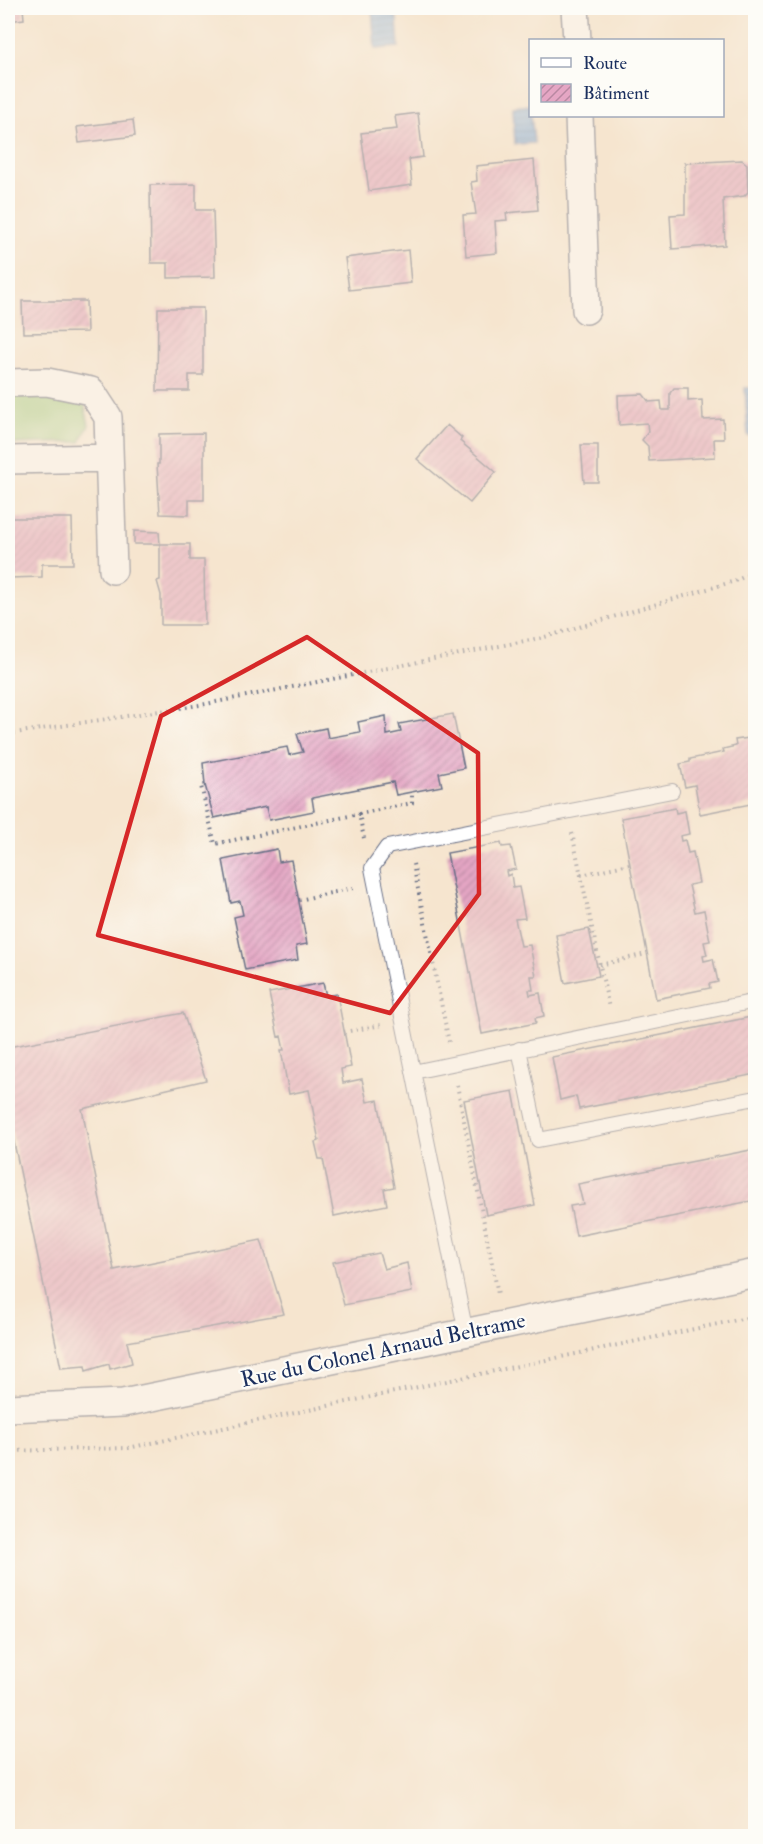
<svg xmlns="http://www.w3.org/2000/svg" width="763" height="1844" viewBox="0 0 763 1844" font-family="'IM FELL Double Pica',serif">
<style>
.grass{fill:#97cb7c;stroke:#597d6d;stroke-width:1.5}
.water{fill:url(#water-rules);stroke:#466a9e;stroke-width:1.5}
.building{fill:url(#building-hatch)}
.lines{fill:none;stroke-linecap:round;stroke-linejoin:round}
.service-casing{stroke:#686f86;stroke-width:16}
.minor-casing{stroke:#686f86;stroke-width:30}
.path{stroke:#686f86;stroke-width:4;stroke-dasharray:1.5 4.5;stroke-linecap:butt}
.service{stroke:#fff;stroke-width:14}
.minor{stroke:#fff;stroke-width:27}
.marked{fill:none;stroke:#d62828;stroke-width:4.5;stroke-linejoin:round}
.labels{text-anchor:middle;dominant-baseline:central;stroke-width:4.5;stroke-linejoin:round;paint-order:stroke}
.street-label{font-size:22px;fill:#1b2f5e;stroke:#fdfcf7}
</style>
<defs>
<pattern id="water-rules" width="6" height="5" patternUnits="userSpaceOnUse" patternTransform="scale(1.5)"><rect width="6" height="5" fill="#72a6de"/><path d="M0 2.5h6" fill="none" stroke="#5d88b7"/></pattern>
<pattern id="building-hatch" width="6" height="6" patternUnits="userSpaceOnUse" patternTransform="scale(1.5)"><rect width="6" height="6" fill="#e5a6c4"/><path d="M-1 1l2-2M0 6l6-6M5 7l2-2" fill="none" stroke="#b988a2"/></pattern>
</defs>
<rect width="100%" height="100%" fill="#fdfcf7"/>
<filter id="ink" filterUnits="userSpaceOnUse"><feTurbulence type="fractalNoise" baseFrequency=".0167" numOctaves="2"/><feDisplacementMap in="SourceGraphic" scale="12" xChannelSelector="R" yChannelSelector="G"/><feConvolveMatrix kernelMatrix="1 2 1 2 8 2 1 2 1" color-interpolation-filters="sRGB"/></filter>
<filter id="wash" filterUnits="userSpaceOnUse"><feTurbulence type="fractalNoise" baseFrequency=".008" numOctaves="4" result="noise"/><feDisplacementMap in="SourceGraphic" scale="24" xChannelSelector="R" yChannelSelector="G"/><feGaussianBlur stdDeviation="1.35" result="paint"/><feColorMatrix in="noise" values="0 0 0 0 0 0 0 0 0 0 0 0 0 0 0 0 0 1.4 0 .05"/><feComposite in="paint" operator="in"/></filter>
<g filter="url(#wash)">
<rect width="100%" height="100%" fill="#f6e5cf"/>
<!-- grass -->
<path class="grass" d="M8,394L75,395L84,403L89,425L80,442L8,444Z"/>
<!-- water -->
<path class="water" d="M372,8H396L399,47L375,49Z
M530,105L534,143L515,144L513,107Z
M745,388H755V435L748,436Z"/>
<g id="blocks">
<!-- building -->
<path class="building" d="M8,8H23L24,19L8,21Z
M418,113L423,157L409,159L412,185L369,191L361,133L397,129L395,116Z
M133,120L135,136L79,143L77,127Z
M534,160L538,210L506,213L507,220L495,221L497,253L466,256L463,215L476,214L471,182L477,181L476,166Z
M742,160L747,164L748,192L744,196L723,199L725,245L672,249L670,215L685,214V163Z
M196,184V210H213L215,277L168,278V263H151L150,185Z
M408,250L411,283L349,290L345,258Z
M22,301H86L87,332L23,333Z
M158,308H203V375H189V391H157Z
M674,388H688V401L702,400L703,420L723,419L724,439H714L715,457L649,461L648,446L642,440L648,432L647,423L619,425L618,395L643,394L649,402L661,401L662,410H670V393Z
M447,425L462,438L460,441L496,472L470,503L417,459Z
M204,433V500H189V515L160,514L157,464H159V434Z
M581,445H598V482H584Z
M8,518H72L73,564H42V577L8,578Z
M134,531L159,532L160,544H134Z
M160,544H190V560H204L205,625H161V595L157,581L160,580Z
M453,714L464,768L439,773L442,786L396,795L393,782L312,798L314,811L269,820L266,807L214,818L205,785L203,763L287,747L289,755L303,752L297,734L326,728L328,738L360,732L358,722L386,716L387,735L401,732L399,724Z
M756,737V803L700,814L695,785L685,787L680,764L690,762V759L724,752L723,749L736,746L735,740Z
M675,808L676,813L685,811L689,834L680,836L681,841L685,840L688,853L693,852L699,883L689,885L695,912L704,910L710,941L704,942L707,955L703,956L704,961L713,959L718,982L709,984L710,988L656,999L621,818Z
M501,843L502,847L511,846L516,869L506,871L507,876L511,874L513,888L519,887L525,918L515,919L521,946L530,945L536,976H531L533,990H529L530,995L540,993L544,1016L535,1018L536,1023L482,1034L447,853Z
M277,849L279,862L291,860L307,944L296,946L298,960L245,970L234,917L243,915L240,901L231,903L223,860Z
M589,929L599,976L565,983L556,935Z
M323,983L326,996L337,994L351,1067L341,1069L343,1083L362,1079L367,1102L378,1100L394,1187L384,1189L387,1205L334,1216L323,1159H319L315,1142L319,1141L309,1090L289,1094L281,1050H284L281,1036L278,1037L269,993Z
M183,1013L206,1080L82,1109L114,1270L261,1240L284,1314L127,1342L132,1363L110,1369L109,1364L86,1371L85,1366L61,1368L11,1128H8V1047Z
M756,1016V1074L579,1109L576,1096L560,1100L552,1057Z
M513,1091L535,1205L486,1215L464,1100Z
M756,1149V1200L576,1236L570,1206L583,1204L578,1184Z
M379,1253L384,1269L407,1263L412,1292L344,1305L333,1262Z"/>
</g>
</g>
<g filter="url(#ink)">
<use href="#blocks" fill-opacity="0" stroke="#686f86" stroke-width="1.5"/>
<g class="lines">
<!-- service casing -->
<g class="service-casing">
<path id="service" d="M519,1049L538,1140L756,1098
M413,1072L756,1001
M466,1333L372,868L387,847L672,791"/>
</g>
<!-- minor casing -->
<g class="minor-casing">
<path id="minor" d="M575,8L577,40
M579,116L586,310
M8,383L47,382L91,391L108,417L113,570
M8,460L109,458
M8,1408L123,1403L756,1273"/>
</g>
<!-- path -->
<path class="path" d="M8,734L206,704L545,637L735,581L756,571
M205,785L201,786L215,844L359,814L364,838
M359,814L412,803V792
M572,833L609,1008
M413,864L449,1042
M581,875L629,864
M299,900L353,888
M600,965L646,954
M344,1032L382,1025
M457,1085L498,1294
M8,1451L128,1448L756,1316"/>
<!-- service -->
<use href="#service" class="service"/>
<!-- minor -->
<use href="#minor" class="minor"/>
</g>
</g>
<!-- marked area -->
<path d="M0 0H763V1844H0ZM307,637L478,753L479,894L390,1013L98,935L161,716Z" fill="#f6e5cf" fill-opacity=".55" fill-rule="evenodd"/>
<path class="marked" d="M307,637L478,753L479,894L390,1013L98,935L161,716Z"/>
<g class="labels">
<!-- street labels -->
<g class="street-label">
<text transform="translate(383 1350) rotate(-12)">Rue du Colonel Arnaud Beltrame</text>
</g>
</g>
<!-- margin -->
<rect width="763" height="1844" fill="none" stroke="#fdfcf7" stroke-width="30"/>
<!-- legend -->
<rect x="529" y="39" width="195" height="78" fill="#fdfcf7" stroke="#a3aaba" stroke-width="1.5"/>
<rect x="541" y="58" width="30" height="9" fill="#ffffff" stroke="#a3aaba" stroke-width="1.5"/>
<text x="583" y="69" font-size="18" fill="#1b2f5e">Route</text>
<rect x="541" y="84" width="30" height="18" fill="url(#building-hatch)" stroke="#a3aaba" stroke-width="1.5"/>
<text x="583" y="99" font-size="18" fill="#1b2f5e">Bâtiment</text>
</svg>
